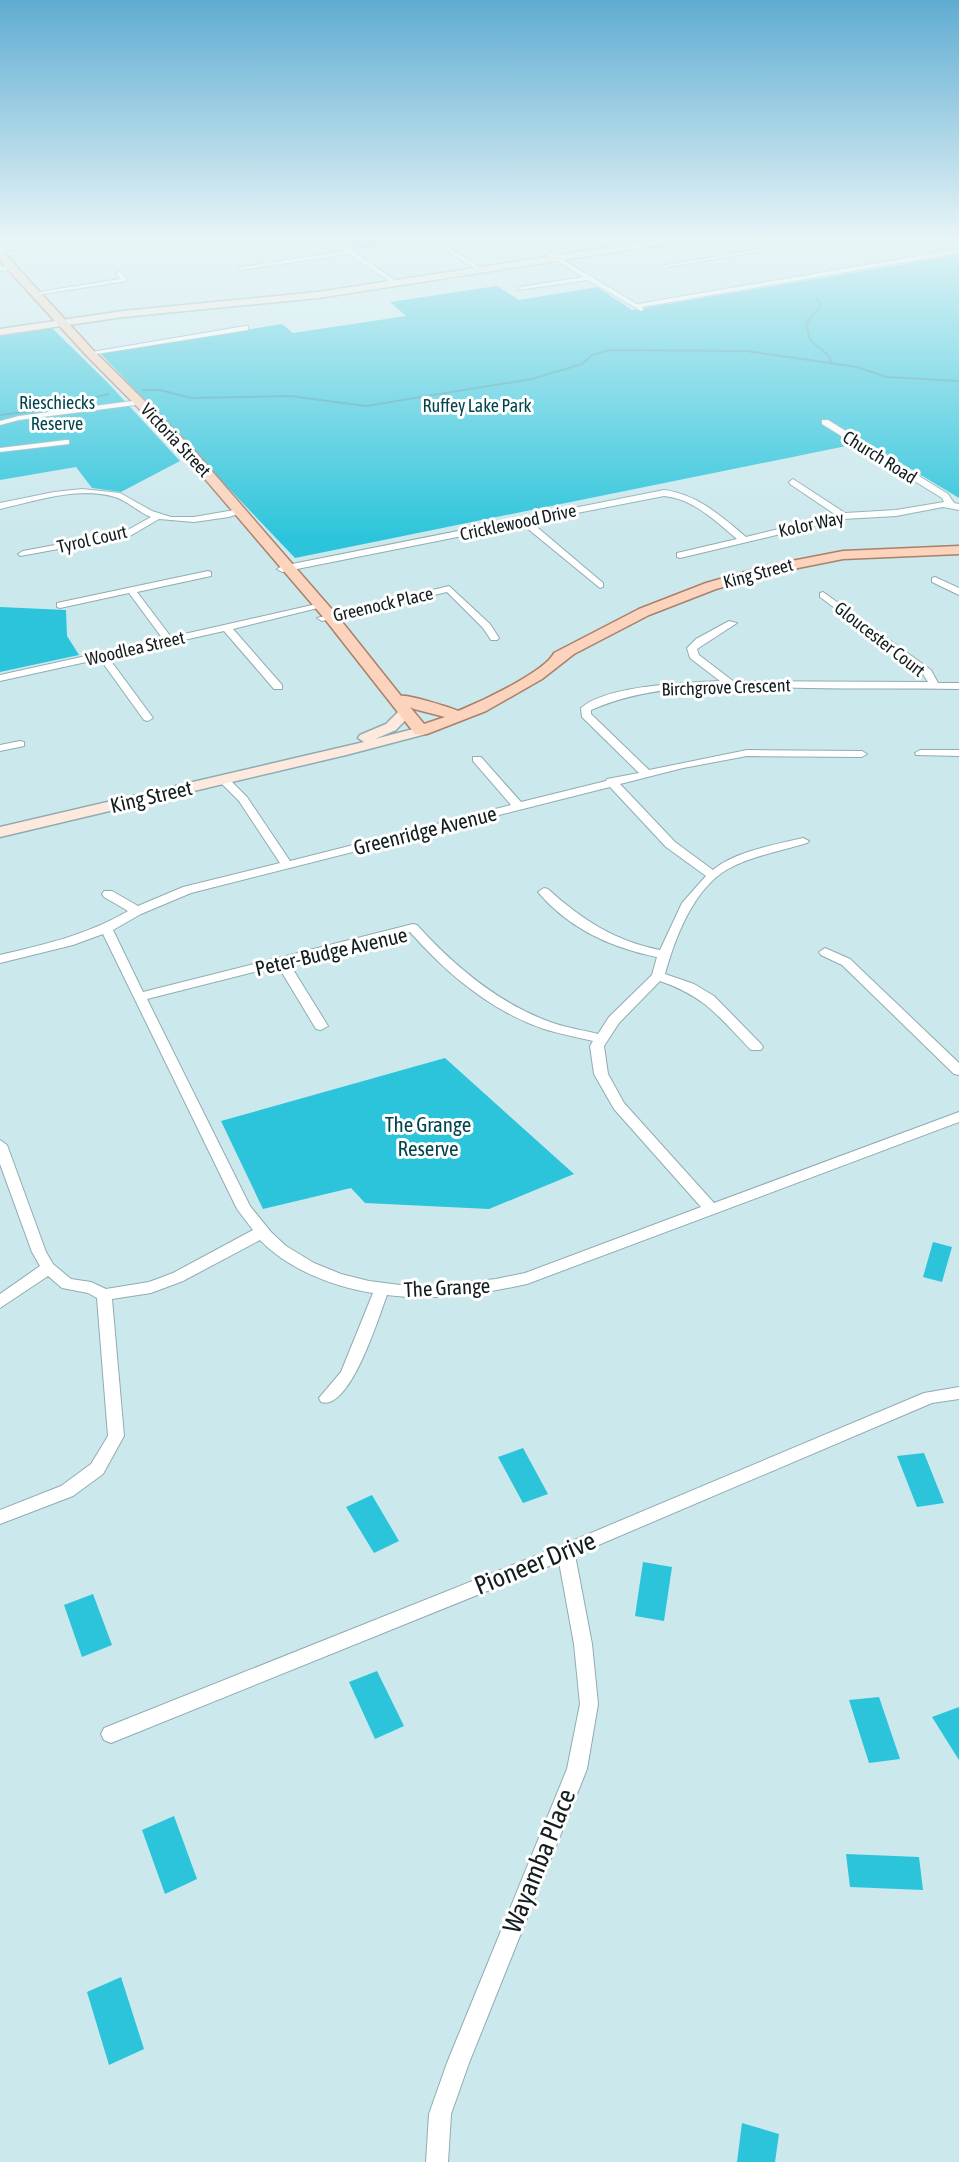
<svg xmlns="http://www.w3.org/2000/svg" width="959" height="2162" viewBox="0 0 959 2162" font-family="'Asap Condensed',sans-serif">
<style>
.green{fill:#2bc4db}
.lines{fill:none;stroke-linecap:round;stroke-linejoin:round}
.stream{stroke:#31a0b2;stroke-width:2}
.minor-casing{stroke:#90acb1;stroke-width:2}
.secondary-casing{stroke:#90acb1;stroke-width:3}
.primary-casing{stroke:#a98068;stroke-width:3}
.minor{fill:#fff;fill-rule:evenodd}
.secondary{fill:#fee9de;fill-rule:evenodd}
.primary{fill:#fcd3bc;fill-rule:evenodd}
.labels{text-anchor:middle;dominant-baseline:central;stroke-width:6;stroke-linejoin:round;paint-order:stroke}
.far-park-label{font-size:18px;fill:#00444e;stroke:#fff}
.far-street-label{font-size:18px;fill:#131d1f;stroke:#fff}
.street-label{font-size:21px;fill:#131d1f;stroke:#fff}
.park-label{font-size:21px;fill:#00444e;stroke:#fff}
.near-street-label{font-size:26px;fill:#131d1f;stroke:#fff}
</style>
<rect width="100%" height="100%" fill="#cbe8ed"/>
<!-- green -->
<path class="green" d="M341,238H383L393,244L358,249Z
M959,255V498L866,442L295,558L100,353L282,324L293,333L406,316L390,302L497,286L519,300L597,287L632,310Z
M52,328L109,384L180,461L121,492L92,488L76,467L0,480V336Z
M0,607L66,610L67,636L79,655L0,672Z
M445,1058L574,1174L489,1209L365,1203L351,1188L263,1209L221,1121Z
M933,1242L952,1247L942,1282L923,1277Z
M523,1448L548,1494L523,1503L498,1457Z
M924,1453L944,1503L917,1507L897,1456Z
M372,1495L399,1541L374,1553L346,1507Z
M643,1562L672,1567L664,1621L635,1616Z
M93,1594L112,1645L82,1657L64,1605Z
M377,1671L404,1726L375,1739L349,1682Z
M879,1697L900,1759L869,1763L849,1700Z
M959,1707V1760L932,1717Z
M174,1816L197,1879L165,1894L142,1830Z
M846,1854L919,1857L923,1890L850,1887Z
M121,1977L144,2049L109,2065L87,1992Z
M742,2123L779,2134L775,2162H737Z"/>
<g class="lines">
<!-- stream -->
<path class="stream" d="M816,298L821,305L806,324L810,340L830,357L831,364
M143,390H160L191,398L290,396L366,406L532,379L582,364L592,355L609,350L746,351L857,367L886,377L959,381
M0,415L42,410L108,394"/>
<!-- minor casing -->
<g class="minor-casing">
<path id="minor" d="M66,238H80L0,252V248Z
M230,238H245L215,244L212,242Z
M327,238H334L399,283L394,284L349,254L240,270L237,268L345,251Z
M427,238H434L484,270L479,271Z
M520,238H527L637,304L959,249V253L642,307L644,309L641,311L588,280L518,290L520,287L583,277Z
M824,238H838L663,268L660,266Z
M11,266L13,269L0,271V267Z
M119,271L127,279V281L36,295L33,293L120,279L116,273Z
M245,326H248V330L90,355L86,353Z
M140,400L144,402L143,404L19,420L0,425V421L19,416Z
M822,420H828L948,494L954,503L959,504V510L943,507L896,516L843,519L680,558L677,557V553L737,539C715,521 694,499 664,496L531,522L603,583V587L600,588L522,524L282,572L277,569L282,566L664,490C697,494 721,516 746,537L836,515L790,484L789,482L793,479L845,513L896,510L944,502L942,498L822,424Z
M66,440H69V444L0,452V448Z
M82,489L120,493L152,511L171,517H194L240,509L244,512L229,517L194,522L159,519L130,536L20,556L18,554L23,551L124,532L151,517C138,512 128,501 115,497C78,486 36,501 0,509V503L54,492Z
M208,571L211,572V576L137,592L171,637L321,603L326,606L233,629L282,685V689H274L224,631L108,657L153,718L148,721L144,720L100,659L0,681V675L163,639L129,593L60,608L57,607V603Z
M935,577L959,588V595L932,582V578Z
M449,586L490,624L499,638L497,640H491L483,628L447,592L322,621L317,618Z
M823,592L931,670L938,683H959V689C909,688 858,689 808,688C736,687 659,680 591,710V714L649,770L747,750L862,751L867,754L862,757L747,756L683,768L620,784L675,842L713,870C733,852 777,844 803,838L809,841L807,843C781,851 751,856 728,869C693,889 675,938 665,974L694,984L714,996L761,1044L763,1047L761,1050H751C719,1017 706,997 660,981L619,1023L604,1046L608,1074L624,1103L714,1203L959,1112V1122L527,1284C481,1294 435,1301 387,1295C379,1316 350,1412 321,1402L319,1398L341,1372L373,1293C333,1287 288,1269 260,1240L183,1281L151,1293L112,1299L124,1436L103,1474L73,1496L0,1524V1510L61,1486L91,1464L108,1436L97,1298L88,1293L62,1288L48,1276L0,1308V1294L40,1266L32,1252L0,1164V1140L7,1145L46,1252L53,1264L71,1279L91,1282L106,1289L149,1282L173,1273L253,1230L237,1209L103,934L73,945L0,963V955C46,944 87,935 128,911L104,897L102,894L104,891H112L138,906L183,887L280,863L239,801L219,781V777H227L247,797L290,861L511,805L473,761V757H481L521,802L606,781L607,779L639,773L582,717L581,708C607,685 685,683 720,681L690,658L687,648L696,639L729,621L737,623L697,649L699,655L733,681L928,682L923,674L820,597V593ZM610,787L666,847L706,876L682,903L660,950C615,941 582,920 548,889L544,888L538,892C568,928 612,948 657,957L652,975L609,1017L598,1034C583,1030 567,1028 553,1023C499,1004 455,967 417,925L413,924L143,992L113,930L141,914L191,893ZM410,932C447,974 491,1011 544,1029C560,1034 577,1037 593,1041L590,1046L594,1074L614,1109L701,1207L525,1273L496,1279L432,1286L400,1285L369,1281L341,1274L314,1263L286,1246L271,1232L250,1206L147,999L278,966L316,1029L321,1030L328,1026L289,963Z
M20,741L24,742V746L0,751V745Z
M920,750H959V756L916,755L915,753Z
M825,948L850,959L959,1063V1075L954,1074L842,965L821,955L819,952Z
M959,1387V1399L932,1403L575,1555L592,1644L598,1704L587,1769L469,2063L451,2114L448,2162H426L429,2114L447,2063L567,1769L580,1704L574,1644L559,1562L111,1743L104,1740L101,1734L104,1728L560,1546L924,1393Z"/>
</g>
<!-- secondary casing -->
<g class="secondary-casing">
<path id="secondary" d="M670,238H689L685,241L318,298L123,317L0,335V329L123,311L318,292Z
M406,708L413,712L396,730L375,739L421,727L428,731L426,734L346,755L0,837V827L364,742L358,738L360,735L386,724L401,709Z"/>
</g>
<!-- primary casing -->
<g class="primary-casing">
<path id="primary" d="M0,252L4,253L94,351L190,446L335,613L401,696C406,694 453,708 458,711C480,702 545,672 554,653L639,609L706,583L766,566L843,551L959,546V554L843,559L773,573L716,589L649,615L574,654L542,679L486,711L427,734H415L324,618L182,452L86,355L0,261ZM410,707L414,709L445,717L424,724Z"/>
</g>
<!-- minor -->
<use href="#minor" class="minor"/>
<!-- secondary -->
<use href="#secondary" class="secondary"/>
<!-- primary -->
<use href="#primary" class="primary"/>
</g>
<!-- sky -->
<linearGradient id="sky" x2="0" y2="1"><stop stop-color="#5facd2"/><stop offset="0.44" stop-color="#e8f5f7"/><stop offset="1" stop-color="#e8f5f7" stop-opacity="0"/></linearGradient>
<rect width="959" height="540" fill="url(#sky)"/>
<g class="labels">
<!-- far-park labels -->
<g class="far-park-label">
<text x="57" y="402">Rieschiecks<tspan x="57" dy="21">Reserve</tspan></text>
<text x="477" y="405">Ruffey Lake Park</text>
</g>
<!-- far-street labels -->
<g class="far-street-label">
<text transform="translate(176 440) rotate(47)">Victoria Street</text>
<text transform="translate(880 457) rotate(32)">Church Road</text>
<text transform="translate(518 522) rotate(-12)">Cricklewood Drive</text>
<text transform="translate(811 524) rotate(-12)">Kolor Way</text>
<text transform="translate(92 539) rotate(-13)">Tyrol Court</text>
<text transform="translate(758 573) rotate(-15)">King Street</text>
<text transform="translate(383 604) rotate(-13)">Greenock Place</text>
<text transform="translate(880 639) rotate(38)">Gloucester Court</text>
<text transform="translate(135 648) rotate(-13)">Woodlea Street</text>
<text transform="translate(726 687) rotate(-2)">Birchgrove Crescent</text>
</g>
<!-- street labels -->
<g class="street-label">
<text transform="translate(151 796) rotate(-13)">King Street</text>
<text transform="translate(425 830) rotate(-14)">Greenridge Avenue</text>
<text transform="translate(331 951) rotate(-13)">Peter-Budge Avenue</text>
<text transform="translate(447 1287) rotate(-3)">The Grange</text>
</g>
<!-- park labels -->
<g class="park-label">
<text x="428" y="1124">The Grange<tspan x="428" dy="24">Reserve</tspan></text>
</g>
<!-- near-street labels -->
<g class="near-street-label">
<text transform="translate(535 1563) rotate(-22)">Pioneer Drive</text>
<text transform="translate(539 1861) rotate(-68)">Wayamba Place</text>
</g>
</g>
</svg>
